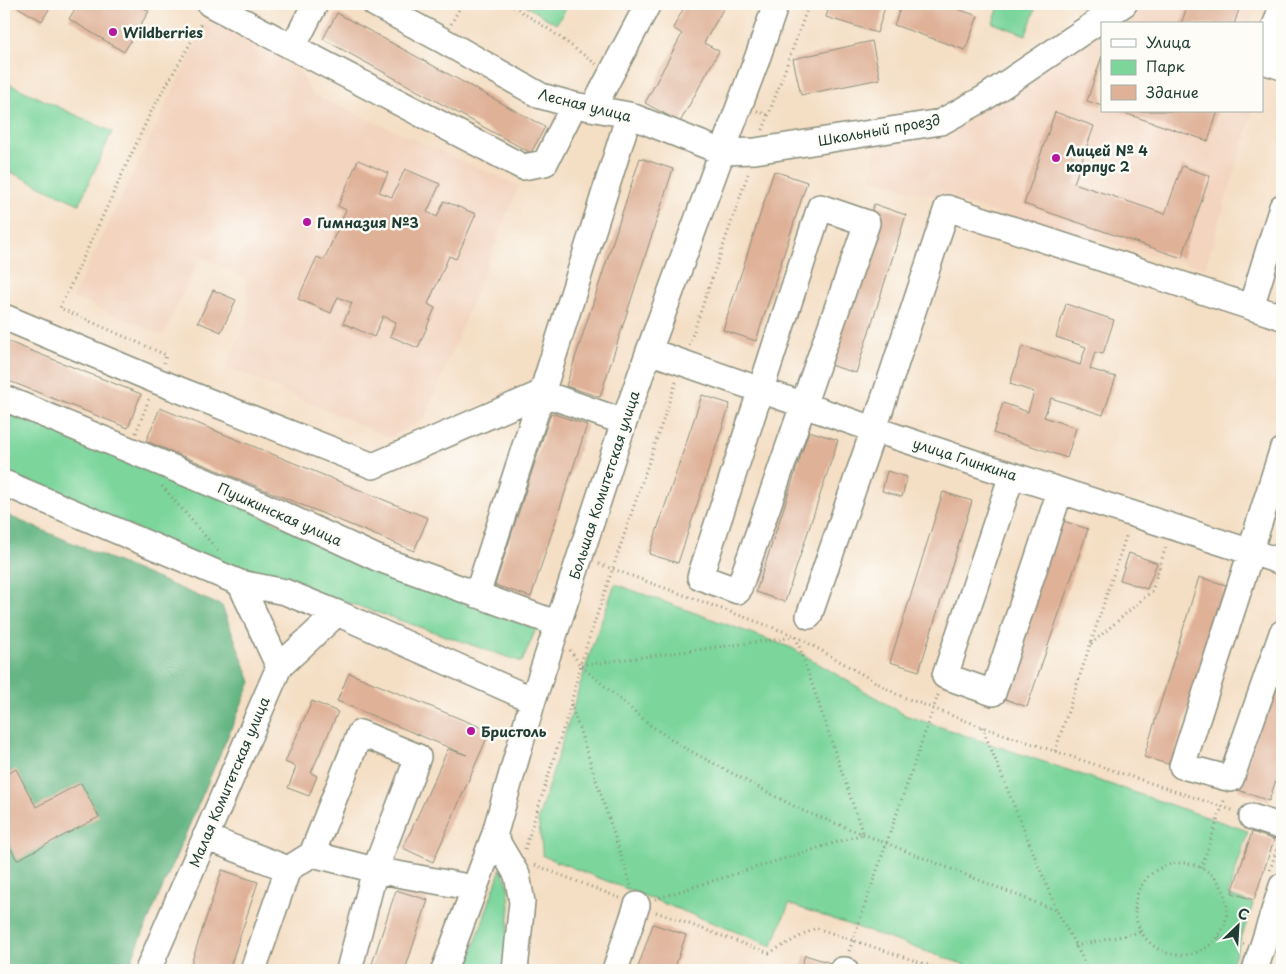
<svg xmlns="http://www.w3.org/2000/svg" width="1286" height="974" viewBox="0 0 1286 974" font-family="'Playpen Sans',sans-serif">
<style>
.built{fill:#f3d4bf}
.green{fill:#7cd59b;stroke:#4e8968}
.forest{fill:#65b683;stroke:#427a5c}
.building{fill:#dfb197}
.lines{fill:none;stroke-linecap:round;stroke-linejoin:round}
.minor-casing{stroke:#8a8e7c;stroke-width:28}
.path{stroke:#8a8e7c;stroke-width:3;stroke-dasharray:1 4;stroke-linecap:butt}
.minor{stroke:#fff;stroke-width:25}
.poi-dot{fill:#b5179e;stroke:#fdfcf7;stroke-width:2}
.labels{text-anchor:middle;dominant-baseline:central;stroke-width:5;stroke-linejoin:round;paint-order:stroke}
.poi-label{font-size:14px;font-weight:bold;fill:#1f3d34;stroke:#fdfcf7;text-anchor:start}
.street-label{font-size:14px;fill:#1f3d34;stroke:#fdfcf7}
</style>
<rect width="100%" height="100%" fill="#fdfcf7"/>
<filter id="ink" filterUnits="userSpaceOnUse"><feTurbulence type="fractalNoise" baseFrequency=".02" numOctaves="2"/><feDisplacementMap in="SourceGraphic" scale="10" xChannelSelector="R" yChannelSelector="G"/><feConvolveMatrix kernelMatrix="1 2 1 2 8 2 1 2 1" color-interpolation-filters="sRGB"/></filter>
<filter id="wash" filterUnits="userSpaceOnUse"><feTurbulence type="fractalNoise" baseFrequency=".0096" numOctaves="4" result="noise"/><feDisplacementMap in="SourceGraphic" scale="20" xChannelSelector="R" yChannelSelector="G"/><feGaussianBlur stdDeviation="1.12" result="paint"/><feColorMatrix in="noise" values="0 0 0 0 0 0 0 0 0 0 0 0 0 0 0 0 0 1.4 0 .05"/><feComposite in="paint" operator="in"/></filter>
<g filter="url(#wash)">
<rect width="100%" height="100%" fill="#f4dec4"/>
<!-- built -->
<path class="built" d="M1143,4H1257L1250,24H1113Z
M207,21L295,64L313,95L519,186L425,418L390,438L227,366L249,314L245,278L200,257L163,336L73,297Z
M1102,31V111H1253L1205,268L871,179L876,136L940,137Z"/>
<!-- green -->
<path class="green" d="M523,4H569L556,24Z
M1000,4H1037L1026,35L993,23Z
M5,82L112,132L79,204L4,169Z
M4,409L253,512L376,571L536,629L522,662L305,588L235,571L4,472Z
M615,584L792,648L905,715L1248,831L1228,895L1253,904L1230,970H980L789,904L772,946L543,856L538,819L593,644Z
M501,868L508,884L510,907L503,970H466Z"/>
<!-- forest -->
<path class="forest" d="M4,514L222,606L251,682L127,970H4Z"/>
<g id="blocks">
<!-- building -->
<path class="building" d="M12,4H52L42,21Z
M78,4H137L149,11L124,52L69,19Z
M686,4H726L704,43L719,51L680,122L645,103L682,34L673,28Z
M830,4H886L877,33L826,17Z
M902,4H943L978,16L965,50L894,25Z
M1188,4H1241L1234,24H1181Z
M337,13L545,127L531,153L323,39Z
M872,41L880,79L801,95L793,59Z
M1102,56V106L1087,101Z
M1118,111H1218L1208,141Z
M1055,112L1094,126L1074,183L1165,214L1182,166L1210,176L1182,258L1024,204Z
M640,158L673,169L600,397L566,386Z
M358,160L388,173L379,192L392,197L405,169L440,184L427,212L437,217L444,201L476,214L456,259L449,256L428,304L435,308L418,348L390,336L396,322L383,316L374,337L343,323L352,303L338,297L331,313L298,299L317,257L324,260L346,210L338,206Z
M774,171L807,182L756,341L723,330Z
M874,204L906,215L856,373L823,363Z
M1282,283V307L1275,304Z
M213,290L236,300L221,332L198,322Z
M1066,304L1114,320L1103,354L1095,352L1090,369L1116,377L1103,415L1051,398L1044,417L1076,428L1067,458L993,433L1003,403L1028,412L1034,392L1010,384L1022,346L1080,365L1086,347L1056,337Z
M4,340L141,394L128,428L4,379Z
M702,395L730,404L678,563L649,554Z
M160,408L428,518L414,551L146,441Z
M551,413L587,425L531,597L495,585Z
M809,431L838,440L785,602L756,592Z
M1282,458V519L1264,513Z
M887,471L907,477L902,497L882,491Z
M943,492L972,501L919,671L890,662Z
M1060,520L1088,529L1027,707L1000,697Z
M1129,553L1157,563L1147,589L1120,580Z
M1199,577L1226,585L1171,765L1144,757Z
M1282,662V762L1269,801L1238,790Z
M349,673L490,731L433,862L403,848L448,749L467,755L337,701Z
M312,701L338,712L311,773L317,776L309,796L288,788L296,767L285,762Z
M16,769L36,807L81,783L99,817L17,860L4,835V776Z
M1252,832L1274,840L1254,900L1232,893Z
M222,870L258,882L229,970H189Z
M396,890L428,900L405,970H370Z
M653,924L686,935L674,970H637Z
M805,955L831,963L829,970H800Z"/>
</g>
</g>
<g filter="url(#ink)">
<use href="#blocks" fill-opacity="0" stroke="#8a8e7c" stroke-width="1"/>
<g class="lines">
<!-- minor casing -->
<g class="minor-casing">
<path id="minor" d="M210,4L523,167L545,163L574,105
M375,4L442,40L541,96L574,105L629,115L722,152L755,151L941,122L983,99L1124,4
M1282,6L1263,61L1282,67
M293,47L315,4
M593,108L648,4
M820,207L867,223L738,591L700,577Z
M1251,307L1282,317
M4,317L157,381L373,466L542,393L629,115
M649,351L864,426L987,467L1282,562
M4,398L260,504L377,558L558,624
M1282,451L1255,536L1251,552L1182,766L1231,779L1282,633
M1012,475L945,676L993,693L1060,491
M4,483L240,583L285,592L337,613L533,700
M240,583L279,667
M477,595L542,393L624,422
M809,616L874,429L947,208L1251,307L1282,207
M1252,817L1282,827
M494,836L517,875L522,902L515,970
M205,837L288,869L312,854L360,733L418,757L375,870L349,970
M312,854L375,870L474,888
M148,970L279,667L337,613
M253,970L288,869
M444,970L494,836L533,700L624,422L649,351L722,152L757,59L776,4
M615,970L637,905
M842,970H845
M1255,970L1282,886"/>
</g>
<!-- path -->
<path class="path" d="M509,4L550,30L596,64
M451,24L462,4
M757,111L768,115
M763,130L809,4
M689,345L749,171
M164,363L166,355L60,308L151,112L202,23
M136,433L149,399
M162,486L218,551
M599,564L796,636L898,695L982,727L1235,811
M1091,644L1152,591L1166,546
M570,650L580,665L650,725L683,747L801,810L863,834L1057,911L1089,970
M581,665L795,637
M571,704L631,886
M982,727L1057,911
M1055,751L1127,533
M525,849L571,704L580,665L676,382
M1135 909a46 46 0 1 1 92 0a46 46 0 1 1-92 0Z
M535,865L620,898
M1201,868L1225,798
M1270,870L1278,845
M655,899L863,834L796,637
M656,912L769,953L816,928L943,970
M1219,937L1244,944
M1075,946L1141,932
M849,951L938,695"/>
<!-- minor -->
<use href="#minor" class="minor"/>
</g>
</g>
<!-- markers -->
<g class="poi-dot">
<circle cx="113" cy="32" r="5"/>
<circle cx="1056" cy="158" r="5"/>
<circle cx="307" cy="222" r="5"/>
<circle cx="471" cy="731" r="5"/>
</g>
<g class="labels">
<!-- poi labels -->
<g class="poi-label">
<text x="123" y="32">Wildberries</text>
<text x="1066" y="150">Лицей № 4<tspan x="1066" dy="16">корпус 2</tspan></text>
<text x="317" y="222">Гимназия №3</text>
<text x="481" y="731">Бристоль</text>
</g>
<!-- street labels -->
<g class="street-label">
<text transform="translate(585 105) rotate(14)">Лесная улица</text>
<text transform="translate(879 130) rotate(-10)">Школьный проезд</text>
<text transform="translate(965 459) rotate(18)">улица Глинкина</text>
<text transform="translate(604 485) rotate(-72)">Большая Комитетская улица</text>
<text transform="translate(280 514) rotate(24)">Пушкинская улица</text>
<text transform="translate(229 782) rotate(-67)">Малая Комитетская улица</text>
</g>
</g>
<!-- margin -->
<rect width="1286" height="974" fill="none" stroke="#fdfcf7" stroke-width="20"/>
<!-- legend -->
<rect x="1101" y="22" width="162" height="90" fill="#fdfcf7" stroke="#a4b0a9"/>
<rect x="1111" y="39" width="25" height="8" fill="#ffffff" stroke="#a4b0a9"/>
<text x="1146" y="48" font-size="15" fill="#1f3d34">Улица</text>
<rect x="1111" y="60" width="25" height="15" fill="#7cd59b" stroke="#a4b0a9"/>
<text x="1146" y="72" font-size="15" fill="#1f3d34">Парк</text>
<rect x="1111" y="85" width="25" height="15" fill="#dfb197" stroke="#a4b0a9"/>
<text x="1146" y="98" font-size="15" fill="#1f3d34">Здание</text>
<!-- north arrow -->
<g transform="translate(1238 926) rotate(25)" stroke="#fdfcf7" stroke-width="4" paint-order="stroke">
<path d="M0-4L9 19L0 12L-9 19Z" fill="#1f3d34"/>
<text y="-8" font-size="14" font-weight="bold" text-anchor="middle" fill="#1f3d34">С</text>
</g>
</svg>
